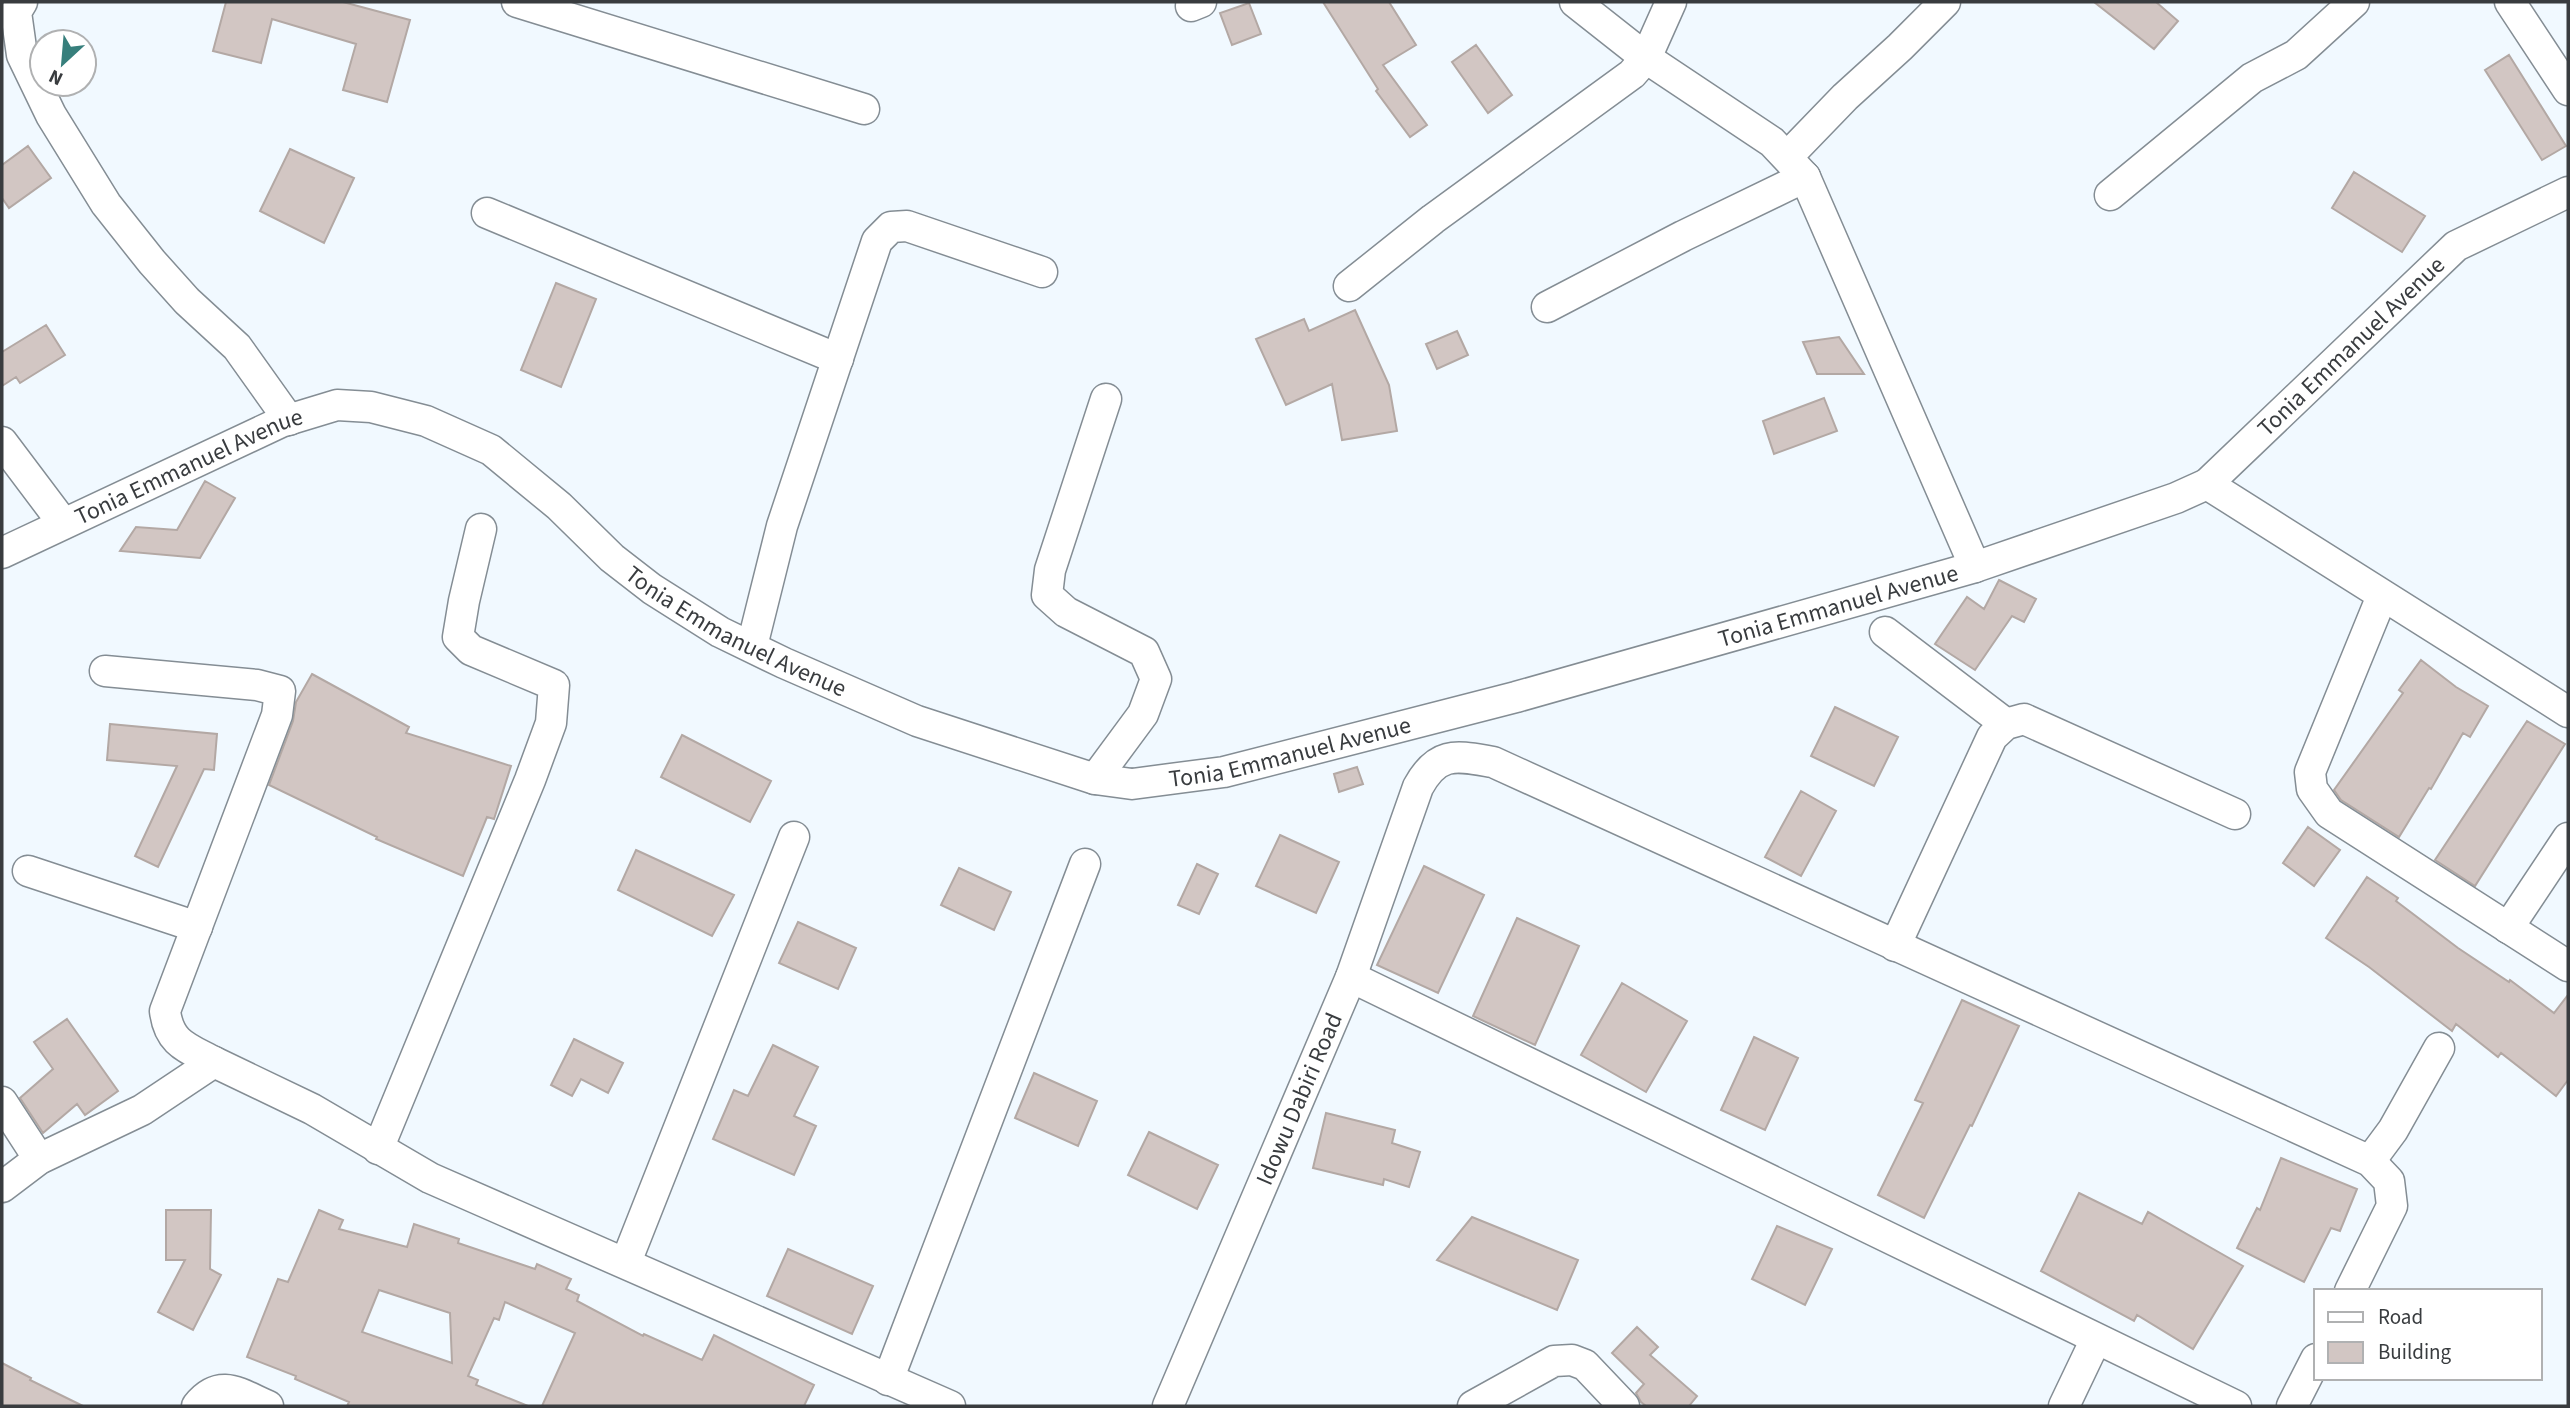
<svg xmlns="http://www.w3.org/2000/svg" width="2570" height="1408" viewBox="0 0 2570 1408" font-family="'Source Sans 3',sans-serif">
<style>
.building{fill:#d2c6c3;stroke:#b3a8a4;stroke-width:2;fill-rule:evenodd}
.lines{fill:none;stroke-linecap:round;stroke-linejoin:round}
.minor-casing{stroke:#848d94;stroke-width:33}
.minor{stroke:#fff;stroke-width:30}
.labels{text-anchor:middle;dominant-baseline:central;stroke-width:5;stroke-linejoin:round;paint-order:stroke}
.street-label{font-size:24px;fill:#393c3f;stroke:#fff}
</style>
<rect width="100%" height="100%" fill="#f1f9ff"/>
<!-- building -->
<path class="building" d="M226,2H343L410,20L387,102L343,90L356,44L272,19L261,63L213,51Z
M1323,2H1389L1416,45L1383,65L1427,125L1410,137L1376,91L1378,89Z
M2094,2H2156L2178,21L2154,49Z
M1249,3L1261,34L1232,45L1220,13Z
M1476,45L1512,95L1488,113L1452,62Z
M2509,55L2566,146L2542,160L2485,70Z
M28,146L51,178L9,208L2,198V165Z
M290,149L354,178L324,243L260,211Z
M2354,172L2425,216L2402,252L2332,208Z
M556,283L596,299L561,387L521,370Z
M1355,310L1389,385L1397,431L1342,440L1332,384L1286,405L1256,339L1304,319L1309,331Z
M46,325L65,355L20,383L16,377L2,386V352Z
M1457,331L1468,355L1437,369L1426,344Z
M1839,337L1864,374H1817L1803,342Z
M1824,398L1837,431L1774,454L1763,421Z
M205,481L235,498L200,558L120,551L136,527L177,530Z
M1999,580L2036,599L2024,622L2012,616L1975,670L1935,644L1967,597L1984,609Z
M2421,660L2456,687L2488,706L2470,737L2463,733L2431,789L2429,788L2399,837L2341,800L2334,790L2403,693L2399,690Z
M312,674L409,727L406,733L511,766L494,819L487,817L463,876L376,839L377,837L269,785L293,721L296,702Z
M1835,707L1898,737L1874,786L1811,756Z
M2527,721L2565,744L2475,886L2435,860Z
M110,724L217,734L214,770L204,769L158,867L135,856L177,766L107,760Z
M682,735L771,781L750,822L661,777Z
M1357,767L1363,784L1339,792L1334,774Z
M1801,791L1836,811L1801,876L1765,857Z
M2308,827L2340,850L2314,886L2283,863Z
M1280,835L1339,862L1316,913L1256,886Z
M636,850L734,895L712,936L618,890Z
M1197,864L1218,874L1199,914L1178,905Z
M1424,866L1484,895L1438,993L1377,965Z
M959,868L1011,892L994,930L941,905Z
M2367,877L2398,898L2396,901L2458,948L2509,982L2510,980L2554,1013L2568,995V1080L2556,1096L2501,1053L2498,1057L2456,1024L2452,1031L2369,967L2326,938Z
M1517,918L1579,946L1535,1045L1473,1016Z
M798,922L856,948L838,989L779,963Z
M1622,983L1687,1021L1646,1092L1581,1055Z
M1962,1000L2019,1026L1972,1126L1970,1125L1924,1218L1878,1195L1923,1103L1915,1100Z
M67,1019L118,1091L85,1115L77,1104L43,1133L20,1098L53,1069L34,1042Z
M1754,1037L1798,1058L1765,1130L1721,1110Z
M574,1039L623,1063L608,1093L581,1079L572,1096L551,1085Z
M773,1045L818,1067L794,1116L816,1126L794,1175L713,1139L734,1090L748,1096Z
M1034,1073L1097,1101L1078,1146L1015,1118Z
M1326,1113L1395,1130L1392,1143L1420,1152L1409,1187L1384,1179L1383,1185L1313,1168Z
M1149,1132L1218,1165L1197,1209L1128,1175Z
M2281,1158L2357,1189L2340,1231L2331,1228L2304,1282L2237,1248L2257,1208L2260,1210Z
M2079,1193L2142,1224L2148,1212L2243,1266L2193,1349L2137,1315L2134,1321L2041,1271Z
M166,1210H211L210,1269L221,1275L193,1330L158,1312L185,1260H166Z
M319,1210L343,1220L339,1229L407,1247L414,1224L459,1239L458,1243L535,1269L537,1264L571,1279L566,1289L579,1295L577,1301L643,1336L644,1334L702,1360L714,1335L814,1385L804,1406H542L575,1333L505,1302L499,1320L494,1318L468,1376L478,1380L476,1385L528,1406H347L349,1402L295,1379L296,1376L247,1357L278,1279L288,1282ZM379,1290L450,1313L452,1363L362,1332Z
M1472,1217L1578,1260L1557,1310L1437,1260Z
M1777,1226L1832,1249L1805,1305L1752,1279Z
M788,1249L873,1286L852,1334L767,1296Z
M1637,1327L1658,1347L1650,1355L1697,1396L1689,1406H1646L1641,1402L1636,1393L1644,1384L1612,1353Z
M2,1363L31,1378L30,1380L83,1406H2Z"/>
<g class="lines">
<!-- minor casing -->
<g class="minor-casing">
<g id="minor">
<path d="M22,2L16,12L22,55L51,115L106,204L152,262L187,301L237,347L289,420"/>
<path d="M517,2L864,109"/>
<path d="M1575,2L1646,58L1772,142L1805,177L1975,567"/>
<path d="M2510,2L2568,90"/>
<path d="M1191,6L1201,2"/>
<path d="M1787,157L1845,97L1900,47L1945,2"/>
<path d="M2110,195L2252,78L2296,55L2354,2"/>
<path d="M487,213L838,359"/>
<path d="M1349,286L1433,219L1632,74L1646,58L1671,2"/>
<path d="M1547,307L1683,236L1805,177"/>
<path d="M2,442L63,523"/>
<path d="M2207,484L2568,712"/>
<path id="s1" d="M2,553L281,422L337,405L371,407L426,421L491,450L559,506L612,558L652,589L720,632L784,663L917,721L1095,779L1132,784L1224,772L1516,697L1975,567L2176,498L2207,484L2456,246L2568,192"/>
<path d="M2382,596L2310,772L2312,789L2329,813L2568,966"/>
<path d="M1885,632L2006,724"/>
<path d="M752,646L782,526L877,241L891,227L907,226L1042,272"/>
<path d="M105,671L257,685L280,691L277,715L165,1011C169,1044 188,1048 214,1062"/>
<path d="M1095,779L1143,714L1156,679L1144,652L1066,612L1047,595L1050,570L1106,399"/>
<path d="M28,871L197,927"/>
<path d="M2508,928L2568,838"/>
<path d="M1895,946L1992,737L2006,724L2024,719L2235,814"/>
<path d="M1351,977L2236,1406"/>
<path d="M2,1102L39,1159"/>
<path d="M378,1149L530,780L551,723L554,685L471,650L458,637L464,601L481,529"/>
<path d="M2370,1161L2393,1130L2439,1048"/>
<path d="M2,1187L39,1159L142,1110L214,1062L312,1109L430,1178L950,1406"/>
<path d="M626,1262L794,837"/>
<path d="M888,1380L1085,864"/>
<path d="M197,1406C220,1377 240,1394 268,1406"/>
<path id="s2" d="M1168,1406L1351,977L1418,787C1438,750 1457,756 1493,762L2370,1161L2389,1181L2392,1206L2350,1291"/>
<path d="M1473,1406L1554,1361L1572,1360L1585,1365L1624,1406"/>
<path d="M2064,1406L2096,1339"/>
<path d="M2292,1406L2316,1359"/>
</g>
</g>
<!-- minor -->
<use href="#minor" class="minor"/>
</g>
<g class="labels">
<!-- street labels -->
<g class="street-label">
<text stroke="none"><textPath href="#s1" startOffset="2580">Tonia Emmanuel Avenue</textPath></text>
<text stroke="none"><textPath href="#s1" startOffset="206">Tonia Emmanuel Avenue</textPath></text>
<text stroke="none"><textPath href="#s1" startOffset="1992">Tonia Emmanuel Avenue</textPath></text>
<text stroke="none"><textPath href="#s1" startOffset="836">Tonia Emmanuel Avenue</textPath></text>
<text stroke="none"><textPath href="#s1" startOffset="1424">Tonia Emmanuel Avenue</textPath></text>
<text stroke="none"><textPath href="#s2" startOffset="334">Idowu Dabiri Road</textPath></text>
</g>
</g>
<!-- border -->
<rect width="2570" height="1408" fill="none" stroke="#393c3f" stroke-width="7"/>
<!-- legend -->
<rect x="2314" y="1289" width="228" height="91" fill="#ffffff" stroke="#b0b1b2" stroke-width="2"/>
<rect x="2328" y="1312" width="35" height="10" fill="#ffffff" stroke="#b0b1b2" stroke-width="2"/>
<text x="2378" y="1324" font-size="21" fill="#393c3f">Road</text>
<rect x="2328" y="1342" width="35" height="21" fill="#d2c6c3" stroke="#b0b1b2" stroke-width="2"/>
<text x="2378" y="1359" font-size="21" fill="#393c3f">Building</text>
<!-- north arrow -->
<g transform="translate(63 63) rotate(206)"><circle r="33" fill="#ffffff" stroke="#b0b1b2" stroke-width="2"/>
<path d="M0-5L12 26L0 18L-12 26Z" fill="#377f7c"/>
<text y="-10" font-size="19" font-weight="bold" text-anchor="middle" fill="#393c3f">N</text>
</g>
</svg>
